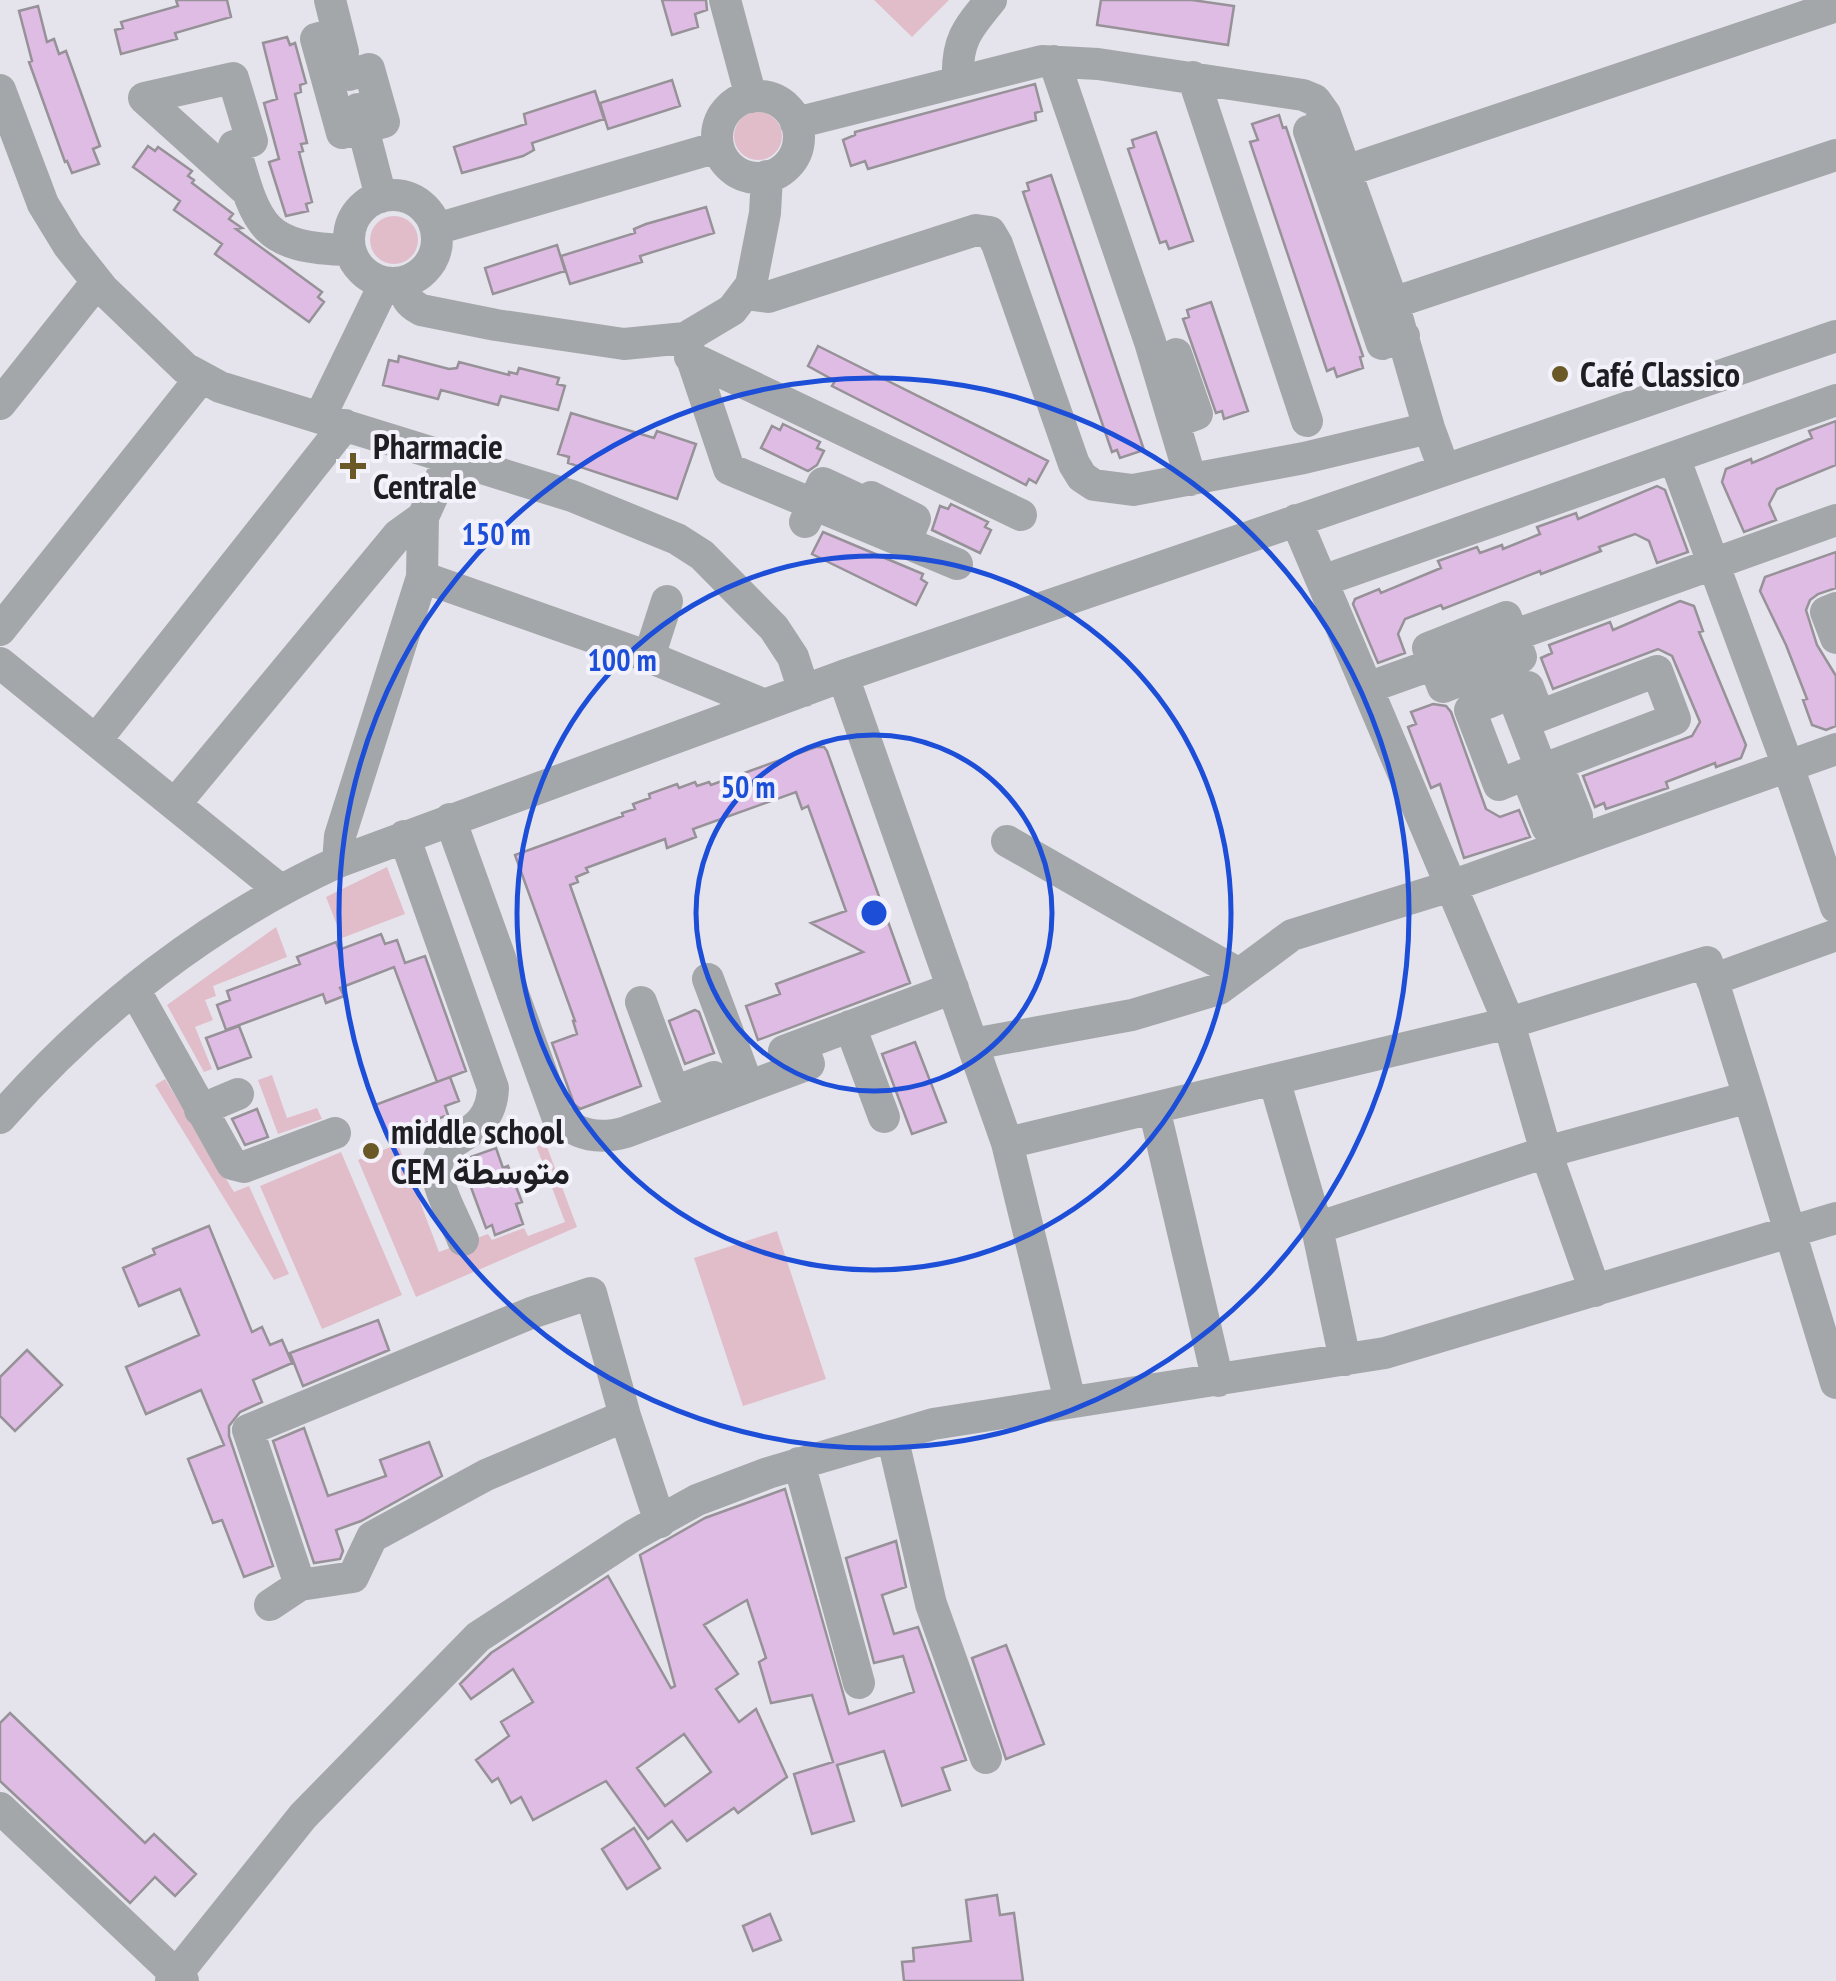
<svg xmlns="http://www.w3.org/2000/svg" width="1836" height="1981" viewBox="0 0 1836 1981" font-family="'PT Sans Narrow',Vazirmatn,sans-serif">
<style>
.green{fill:#e1bdca}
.building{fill:#dfbce3;stroke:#979198;stroke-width:2.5;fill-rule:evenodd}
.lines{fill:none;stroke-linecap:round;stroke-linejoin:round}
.minor{stroke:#a4a7aa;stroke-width:32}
.ring{fill:none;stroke:#1d4ed8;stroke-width:5}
.poi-dot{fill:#6a5927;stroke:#f3f2fb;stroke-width:4}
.labels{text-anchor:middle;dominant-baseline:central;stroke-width:8;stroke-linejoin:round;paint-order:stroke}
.poi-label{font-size:35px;font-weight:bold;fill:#1f1e22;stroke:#f3f2fb;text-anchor:start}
.centre{fill:#1d4ed8;stroke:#f3f2fb;stroke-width:5}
.ring-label{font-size:30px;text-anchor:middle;font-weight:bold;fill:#1d4ed8;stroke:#f3f2fb;stroke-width:8;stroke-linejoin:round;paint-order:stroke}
</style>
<rect width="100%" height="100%" fill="#e5e4ed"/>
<!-- green -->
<path class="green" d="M874,0H949L912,37Z
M734 136a24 24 0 1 1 48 0a24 24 0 1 1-48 0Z
M370 240a24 24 0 1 1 48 0a24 24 0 1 1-48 0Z
M387,867L405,914L342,938L326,897Z
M276,927L287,957L213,986L216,996L205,1000L213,1020L195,1027L212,1069L204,1072L167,1005Z
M272,1075L287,1118L317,1108L322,1119L278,1134L258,1080Z
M165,1079L234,1192L249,1186L289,1274L274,1280L155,1085Z
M544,1139L577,1227L416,1297L358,1160L398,1144L439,1252L488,1234L492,1240L524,1228L528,1236L565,1222L535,1143Z
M341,1152L402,1295L322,1329L260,1186Z
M777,1231L826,1379L743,1406L694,1258Z"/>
<!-- building -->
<path class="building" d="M176,0H227L231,17L175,33L177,39L121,54L115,30L123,28L121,22L178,6Z
M662,0H706L707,10L695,14L698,27L672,35Z
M1101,0H1192L1234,6L1228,45L1097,25Z
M38,6L47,42L54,39L59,54L66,51L100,146L93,149L99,164L72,173L67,161L65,162L29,62L32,61L19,11Z
M287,37L290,45L295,43L306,83L300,85L301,92L295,94L307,143L301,144L303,151L299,152L312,202L306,204L308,211L286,216L269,162L279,159L264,103L277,99L263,43Z
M672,80L680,106L608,129L600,103Z
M1035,84L1042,111L1035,113L1036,120L868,169L865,161L851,166L843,140L855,135V132Z
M595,91L604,119L532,143L534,150L523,156L462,173L454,147L526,124L524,114Z
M1279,115L1283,128L1286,127L1363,356L1360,357L1363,368L1337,377L1334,368L1327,371L1250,142L1258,140L1252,124Z
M1156,132L1193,241L1169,249L1166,241L1160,243L1128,149L1134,147L1132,140Z
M148,146L155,151L158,147L192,171L188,176L194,180L192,183L233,214L229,219L242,228L236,229L322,292L318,297L324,302L309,322L215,254L222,244L174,210L180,201L133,167Z
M1051,175L1144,450L1120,458L1117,450L1112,452L1023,192L1029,190L1027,183Z
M706,207L714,233L640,256L642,262L570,284L561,256L635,233L634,229L646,224Z
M557,245L565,271L493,294L485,268Z
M1211,302L1248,411L1224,419L1222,411L1216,413L1183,319L1189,317L1187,310Z
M818,346L1048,461L1036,483L1029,479L1026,485L832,386L835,381L808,366Z
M399,356L449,369L457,368L459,362L509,375V372L517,374L519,368L559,378L557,384L565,386L558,410L501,396L498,405L441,390L438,399L383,385L389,360L398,362Z
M571,413L654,438L657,431L696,444L677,499L568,463L569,457L558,454Z
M1836,421V465L1777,489L1769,504L1776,520L1744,532L1722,482L1726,469L1751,459L1752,463L1812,438L1809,431Z
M783,424L820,442L817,448L824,451L817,465L808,471L761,448L772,426L780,430Z
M1657,486L1665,490L1688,552L1657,563L1649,541L1635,534L1599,547L1601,551L1541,574L1540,571L1443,609L1441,605L1405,619L1398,634L1405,653L1378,663L1353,604L1355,599L1379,589L1381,593L1441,568L1438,561L1477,547L1480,553L1502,545L1503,549L1540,534L1537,527L1576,513L1578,519Z
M951,504L988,522L985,527L991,530L980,553L932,530L940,506L948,509Z
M823,532L923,574L921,579L927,583L916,605L812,554Z
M1836,552V588L1818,594L1810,600L1806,610L1817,645L1836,676V726L1826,730L1812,725L1803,700L1807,699L1786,645L1760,591L1765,577Z
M1680,601L1694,606L1703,631L1699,632L1746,745L1741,758L1716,767L1715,763L1666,782L1668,788L1606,809L1604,803L1595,807L1583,776L1692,736L1700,722L1672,656L1658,649L1553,689L1541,658L1552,653L1549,645L1610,622L1613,630Z
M1433,704L1446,706L1451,712L1486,809L1500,817L1519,810L1530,837L1464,858L1440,784L1431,788L1408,727L1416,724L1411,712Z
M816,747H824L827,751L910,983L758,1040L746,1006L780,994L776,984L863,952L811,923L846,911L808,806L802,809L796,792L693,829L696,837L667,848L665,839L586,868L588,872L576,877L578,882L570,885L641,1086L580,1109L574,1104L552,1043L577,1034L573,1021H575L515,855L623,816L622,813L635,809L633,804L650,798L649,794L677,784L679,788L695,782L697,786L709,782L711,785Z
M381,934L385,944L397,940L405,963L425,956L466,1071L437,1082L394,967L340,988L344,996L326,1003L323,994L226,1030L217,1005L230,1000L227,991L300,964L297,957L336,942L339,950Z
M695,1010L699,1012L714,1053L685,1064L669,1021Z
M239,1026L251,1057L218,1069L206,1038Z
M915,1042L946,1122L912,1134L882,1054Z
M450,1077L459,1101L445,1106L448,1115L387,1138L375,1105Z
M257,1109L268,1137L245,1145L232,1119Z
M496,1148L503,1168L508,1166L522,1202L516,1204L523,1224L495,1235L492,1225L486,1228L465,1171L469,1169L465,1159Z
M209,1226L252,1332L262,1327L270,1345L282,1340L292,1363L253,1380L262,1402L240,1412L229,1426V1436L273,1566L244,1577L222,1520L213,1523L188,1459L224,1445L201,1390L146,1414L126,1367L199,1335L180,1289L139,1306L123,1268L155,1254L153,1249Z
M378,1320L389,1350L303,1386L290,1353Z
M27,1350L62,1385L15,1431L0,1416V1377Z
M304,1428L328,1496L386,1476L380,1460L429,1442L442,1476L361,1521L336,1530L343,1551L340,1559L314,1563L273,1441Z
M785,1489L849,1714L914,1692L903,1656L874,1663L846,1558L896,1541L906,1587L882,1595L894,1634L918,1627L966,1760L942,1768L950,1790L902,1806L884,1751L837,1765L854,1821L812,1834L794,1774L833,1762L812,1695L771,1703L759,1662L766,1658L747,1600L704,1625L738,1674L716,1689L739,1722L756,1709L787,1777L738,1813L734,1808L687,1841L672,1821L648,1839L606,1781L533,1820L521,1797L511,1803L498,1778L492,1782L476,1760L509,1736L501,1722L533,1702L513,1669L471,1699L460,1684L491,1653L608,1576L671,1688L675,1686L640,1555L705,1518ZM684,1734L711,1772L665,1806L637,1768Z
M1006,1645L1044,1744L1006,1759L972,1658Z
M10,1713L145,1843L154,1834L196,1874L175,1896L155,1877L130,1903L0,1781V1723Z
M634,1828L660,1868L627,1889L602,1849Z
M997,1895L1000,1915L1014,1913L1023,1981H904L902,1962L914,1961L913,1948L971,1941L966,1900Z
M770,1914L781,1940L753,1951L743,1926Z"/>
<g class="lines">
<!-- minor -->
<path class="minor" d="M330,0L343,52
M725,0L751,97
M338,33L316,39L342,133L384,122L369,69L349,75
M1054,61L1150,342L1191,480
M1193,77L1307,421
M958,82C956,42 966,30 991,0
M0,90L43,204L68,245L103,289L185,368L220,387L572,496L677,539L702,555L774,628L793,657L804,691
M717 137a41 41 0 1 1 82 0a41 41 0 1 1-82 0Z
M358,109L381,197
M796,123L1042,61L1098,64L1303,95L1315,100L1325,114L1393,303L1429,428L1444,469
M1309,131L1382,344L1404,336
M1346,171L1836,6
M246,190L144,98L233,78L252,141L234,146C257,226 261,248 350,250
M349 239a44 44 0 1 1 88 0a44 44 0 1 1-88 0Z
M436,229L718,147
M403,282C405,297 408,303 421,310L496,325L624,344L685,338L732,310L751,285L765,213L767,176
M745,294L768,297L976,230L990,232L997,244L1074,464L1082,477L1094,485L1133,490L1304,458L1429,428
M1393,303L1836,155
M685,338L729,469L957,564
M690,357L1021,515
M0,404L97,282
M320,417L385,283
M1175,422L1197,414L1176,354
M1674,457L1788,766L1836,907
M1296,520L1451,886L1836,749
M805,522L823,483L868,504L871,497L915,519L905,543
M422,577L649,657L765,705
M1322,581L1836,400
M1836,608L1826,612L1836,638
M1506,617L1521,657L1443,687L1428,648Z
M0,630L200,379
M649,657L667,601
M0,663L279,889
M843,676L1007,1143L1509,1023L1546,1152L1749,1097L1836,1383
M1367,688L1836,520
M1512,693L1470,710L1499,785L1526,774L1547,827L1577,816L1557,764L1675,719L1657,671L1539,716L1528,687L1512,693L1570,843
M96,740L345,425
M175,804L398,535L423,517
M450,819L557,1116C577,1136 599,1140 626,1132L809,1064L802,1045
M404,836L493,1088C491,1141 440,1133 437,1166C436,1188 455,1219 463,1240
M1007,841L1239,974
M338,862L340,836L422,577L423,517L450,458
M708,979L748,1086
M1712,980L1836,935
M134,989L232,1164L244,1167L335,1133
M641,1002L674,1092L714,1077
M850,1026L884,1117
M973,1044L1132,1015L1219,989L1292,935L1451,886L1509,1023L1707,962L1749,1097
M784,1051L953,988
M1274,1079L1317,1228L1345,1360
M1154,1108L1218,1381
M200,1110L238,1094
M0,1118C94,1011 209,921 338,862L843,676L1836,336
M1007,1143L1070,1401
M1317,1228L1546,1152L1595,1291
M892,1436L931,1604L986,1758
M799,1463L859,1683
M300,1585L248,1430L531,1313L591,1293L625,1416
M270,1605L300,1585L353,1577L372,1537L486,1475L625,1416L660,1522
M0,1808L183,1981
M171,1981L303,1816L478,1637L634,1535L697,1500L768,1473L933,1424L1385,1353L1836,1218"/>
</g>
<!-- distance rings -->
<g class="ring">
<circle cx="874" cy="913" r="178"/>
<circle cx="874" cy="913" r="357"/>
<circle cx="874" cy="913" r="535"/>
</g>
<!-- markers -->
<g class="poi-dot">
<circle cx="1560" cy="374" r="10"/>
<path d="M348 451h10v10h10v10h-10v10h-10v-10h-10v-10h10z"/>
<circle cx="371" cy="1151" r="10"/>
</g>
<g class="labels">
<!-- poi labels -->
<g class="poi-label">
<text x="1580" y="374">Café Classico</text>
<text x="373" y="446">Pharmacie<tspan x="373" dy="40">Centrale</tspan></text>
<text x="391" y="1131">middle school<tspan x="391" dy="40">CEM متوسطة</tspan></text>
</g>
</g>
<circle cx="874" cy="913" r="15" class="centre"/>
<g class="ring-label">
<text x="496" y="545">150 m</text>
<text x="622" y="671">100 m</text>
<text x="748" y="798">50 m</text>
</g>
</svg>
